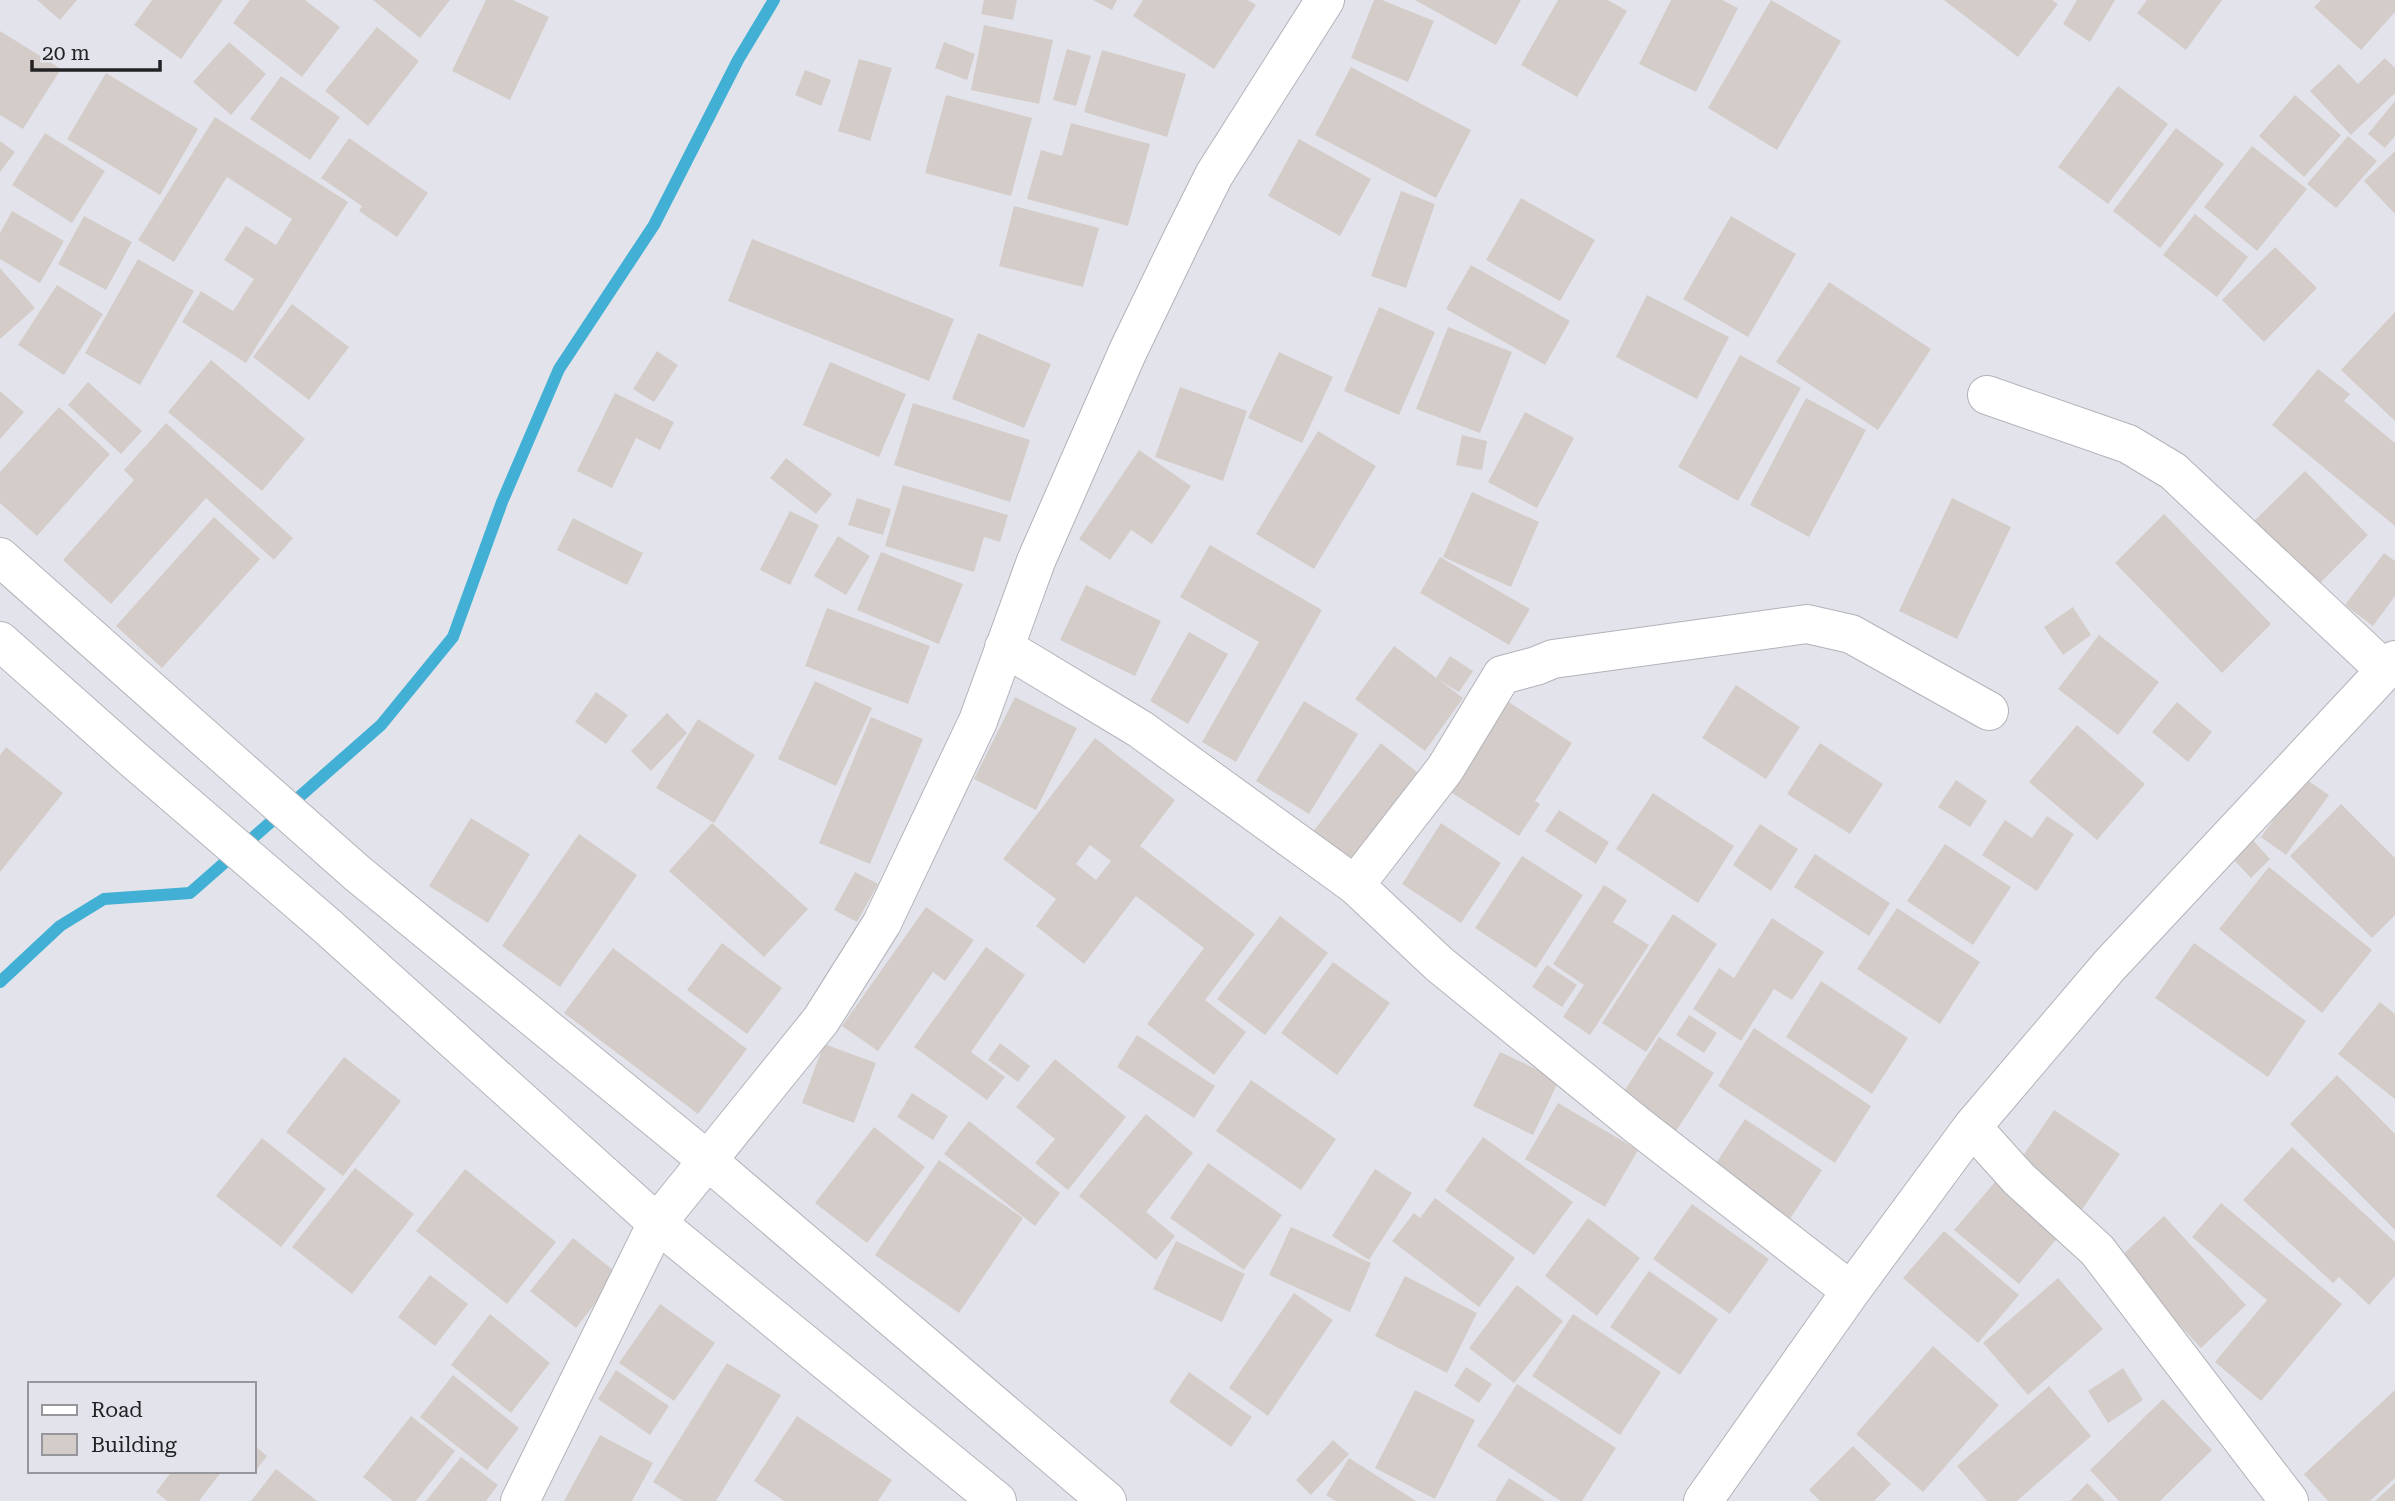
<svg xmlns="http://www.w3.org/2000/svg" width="2395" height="1501" viewBox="0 0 2395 1501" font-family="'Roboto Serif',serif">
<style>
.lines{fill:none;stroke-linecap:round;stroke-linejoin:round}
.stream{stroke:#41b0d4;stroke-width:12}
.building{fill:#d4ccc9;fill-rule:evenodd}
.minor-casing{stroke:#b2b3ba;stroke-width:40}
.secondary-casing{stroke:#b2b3ba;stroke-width:40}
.minor{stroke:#fff;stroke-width:38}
.secondary{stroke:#fff;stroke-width:38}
</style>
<rect width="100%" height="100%" fill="#e3e4eb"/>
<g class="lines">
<!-- stream -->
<path class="stream" d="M0,982L60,926L104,899L190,893L381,725L453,637L502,502L559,369L654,225L738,60L774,0"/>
</g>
<!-- building -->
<path class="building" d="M37,0H77L60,20Z
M152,0H223L181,59L134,25Z
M250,0H305L340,27L302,77L233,23Z
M373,0H450L420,38Z
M486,0H513L549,17L510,100L452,71Z
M984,0H1017L1013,20L981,14Z
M1093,0H1117L1112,10Z
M1143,0H1248L1256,5L1214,69L1133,16Z
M1374,0H1382L1434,21L1408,82L1351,58Z
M1415,0H1521L1496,45Z
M1558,0H1608L1627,11L1577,97L1521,65Z
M1671,0H1722L1738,8L1696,92L1639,64Z
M1771,0L1841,41L1777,150L1708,108Z
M1944,0H2052L2058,4L2018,57Z
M2077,0H2115L2090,42L2063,24Z
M2147,0H2222L2186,50L2137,13Z
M2321,0H2395V12L2361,50L2314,7Z
M984,25L1053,40L1039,104L971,90Z
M377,27L419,61L368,126L325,91Z
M0,31L61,69L23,129L0,115Z
M229,42L266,74L231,115L193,82Z
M944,42L975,54L967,80L935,68Z
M1067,49L1091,56L1076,106L1053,100Z
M1102,50L1186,74L1167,137L1084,112Z
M2385,58L2395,68V93L2351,135L2310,91L2339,64L2358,84Z
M859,59L892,68L870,141L838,131Z
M1351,67L1471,130L1436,198L1315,135Z
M805,70L831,80L821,106L795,95Z
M106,73L198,129L160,195L67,139Z
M281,76L340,117L310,160L250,119Z
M2118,86L2168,124L2108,204L2058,167Z
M946,95L1032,118L1011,196L925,173Z
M2295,95L2341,135L2304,177L2259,136Z
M2395,101V136L2385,148L2368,134Z
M215,117L348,202L246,363L182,322L201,291L233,311L254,279L224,260L246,226L276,245L292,219L227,177L174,262L138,240Z
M1071,123L1150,144L1128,226L1027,199L1041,150L1062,156Z
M2176,128L2224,164L2160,248L2113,211Z
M45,133L105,171L72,223L12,185Z
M2348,136L2377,161L2336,208L2307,184Z
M349,138L428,193L397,237L359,211L362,206L321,178Z
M1299,139L1371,179L1340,236L1268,196Z
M0,141L15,152L0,172Z
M2252,146L2307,189L2257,251L2204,207Z
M2395,151V214L2364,181Z
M1401,191L1435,204L1406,288L1371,276Z
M1521,198L1595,240L1560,301L1486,260Z
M1014,206L1099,228L1083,287L999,266Z
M12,211L64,241L40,283L0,259V233Z
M2195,214L2248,257L2217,297L2163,255Z
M84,216L132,242L106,290L58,264Z
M1731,216L1796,254L1748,337L1683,299Z
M752,239L954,319L929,381L728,301Z
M2275,247L2317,288L2264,342L2222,300Z
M138,259L194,291L140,385L85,353Z
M1471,265L1570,321L1545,365L1446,309Z
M0,268L35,308L0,339Z
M1829,282L1931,349L1878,430L1776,362Z
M57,285L103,314L64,375L18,345Z
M1647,295L1729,337L1697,399L1616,357Z
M292,304L349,347L309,400L253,357Z
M1379,307L1435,332L1399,415L1344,391Z
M2395,312V421L2341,370Z
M1448,327L1512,352L1480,433L1416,409Z
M978,333L1051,364L1024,428L952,399Z
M657,351L678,365L654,402L633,389Z
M1279,352L1333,377L1302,443L1248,418Z
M1740,355L1801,388L1738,501L1678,467Z
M211,360L305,439L262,491L168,412Z
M830,362L906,394L879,457L803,425Z
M2318,369L2350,394L2344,401L2395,443V526L2272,425Z
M88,382L142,431L121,454L68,405Z
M1180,387L1247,411L1223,481L1155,457Z
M0,391L24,412L0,439Z
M615,393L674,422L660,450L636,438L612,488L577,471Z
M1806,398L1866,430L1809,537L1750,505Z
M913,403L1030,440L1010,502L894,465Z
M59,407L110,454L37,536L0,503V472Z
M1525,412L1574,438L1537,508L1488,482Z
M166,423L293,538L274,560L206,498L111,604L63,560L134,480L124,470Z
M1318,431L1376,466L1314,569L1256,534Z
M1462,435L1487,441L1482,470L1456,465Z
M1139,450L1191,486L1152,544L1131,530L1110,560L1079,539Z
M786,458L832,494L816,514L770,478Z
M2305,471L2368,535L2316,587L2252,523Z
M903,485L1008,515L1000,542L984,537L974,572L885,546Z
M1472,492L1539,522L1511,587L1443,557Z
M857,498L891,509L883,535L848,525Z
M1952,498L2011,527L1957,639L1899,611Z
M790,511L819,525L790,585L760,570Z
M2164,514L2271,624L2222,673L2115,563Z
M214,517L260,559L162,668L116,626Z
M573,518L643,553L627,585L557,550Z
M838,536L870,556L846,595L814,576Z
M1210,545L1322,610L1236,762L1202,742L1259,642L1180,597Z
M881,552L963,584L939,644L857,610Z
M2384,553L2395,561V596L2373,626L2345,605Z
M1440,557L1530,609L1509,645L1420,593Z
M1086,585L1161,621L1135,676L1060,640Z
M2073,607L2091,635L2063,655L2044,627Z
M827,608L930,646L908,704L805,666Z
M1189,632L1228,654L1188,724L1150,701Z
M2099,635L2159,682L2118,735L2058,689Z
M1394,646L1463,698L1425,751L1355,699Z
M1450,656L1473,671L1459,692L1436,678Z
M815,681L872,708L836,786L778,759Z
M1736,685L1800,727L1766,779L1702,738Z
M596,692L628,715L606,744L575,722Z
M1015,697L1077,728L1036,810L974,779Z
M1501,697L1572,743L1535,801L1540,804L1519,836L1443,787Z
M1304,701L1358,734L1309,814L1256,781Z
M2177,702L2212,732L2188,762L2152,732Z
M667,713L687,733L651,771L631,751Z
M871,717L923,739L870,864L819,843Z
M698,719L755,755L714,823L656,788Z
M2077,725L2145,784L2097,840L2029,782Z
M1095,738L1175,800L1140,846L1255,934L1205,1000L1246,1032L1214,1075L1147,1024L1204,948L1136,896L1084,964L1036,926L1056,899L1003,859ZM1090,845L1111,861L1096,880L1076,864Z
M1381,743L1423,777L1355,866L1312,833Z
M1820,743L1883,784L1850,834L1787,794Z
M6,747L63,793L0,872V755Z
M2304,778L2329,795L2286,855L2261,837Z
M1956,780L1987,801L1970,827L1938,807Z
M1653,793L1734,846L1698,903L1616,849Z
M2341,804L2395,858V915L2372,938L2290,856Z
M1559,810L1609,842L1596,864L1545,831Z
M2047,816L2074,834L2037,891L1982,855L2005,820L2032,838Z
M471,818L530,854L488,923L429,886Z
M712,823L808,909L764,957L669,871Z
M1441,823L1501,863L1461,923L1402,884Z
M1760,824L1798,849L1771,891L1733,865Z
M579,834L637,875L560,987L502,946Z
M2250,837L2270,859L2251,878L2230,856Z
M1945,844L2011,887L1973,945L1907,901Z
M1815,854L1890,903L1869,936L1794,887Z
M1522,856L1583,895L1536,968L1475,928Z
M2269,867L2372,950L2322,1013L2219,929Z
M855,872L878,884L857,922L834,910Z
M1604,885L1627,900L1613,922L1649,945L1590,1035L1563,1017L1584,985L1553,964Z
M926,907L974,940L945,981L933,972L878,1051L842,1026Z
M1897,908L1980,962L1940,1024L1857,969Z
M1673,914L1717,944L1646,1052L1602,1023Z
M1280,916L1328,953L1265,1035L1217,999Z
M1772,918L1824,952L1792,1000L1774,989L1741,1041L1693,1009L1719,968L1734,978Z
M722,943L782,988L747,1034L687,990Z
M2194,943L2306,1021L2268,1077L2155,998Z
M986,947L1025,975L971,1052L1005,1077L987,1100L914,1047Z
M613,948L747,1049L698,1114L564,1013Z
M1333,962L1390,1003L1337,1075L1281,1033Z
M1547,965L1577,985L1562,1007L1532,987Z
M1821,981L1908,1038L1872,1094L1786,1037Z
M2380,1002L2395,1014V1099L2338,1054Z
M1689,1015L1717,1033L1704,1053L1676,1035Z
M1754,1028L1871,1106L1835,1163L1718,1086Z
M1137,1035L1215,1086L1194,1118L1117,1067Z
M1659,1037L1714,1073L1676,1131L1621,1096Z
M1000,1043L1030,1066L1018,1082L988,1060Z
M824,1044L876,1063L854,1123L802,1103Z
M1500,1052L1559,1080L1533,1135L1473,1106Z
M344,1057L401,1101L343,1176L286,1132Z
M1055,1059L1126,1117L1068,1190L1035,1163L1055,1139L1016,1107Z
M2337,1075L2395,1134V1230L2290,1124Z
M1251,1080L1336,1139L1301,1190L1216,1131Z
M912,1093L948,1116L933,1140L897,1117Z
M1558,1103L1638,1150L1605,1207L1525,1159Z
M2054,1110L2120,1154L2079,1214L2014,1169Z
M1146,1114L1193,1153L1146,1212L1175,1236L1156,1260L1079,1196Z
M1745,1119L1822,1170L1784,1228L1707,1177Z
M969,1121L1060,1193L1035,1226L944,1154Z
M874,1127L925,1167L867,1243L815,1203Z
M1483,1137L1573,1202L1534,1255L1445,1191Z
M262,1138L326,1189L281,1247L216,1196Z
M2292,1147L2395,1242V1276L2369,1305L2339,1277L2333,1283L2243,1200Z
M939,1160L1023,1218L959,1313L875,1255Z
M1208,1163L1282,1215L1244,1270L1170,1218Z
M355,1168L414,1214L352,1294L292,1247Z
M465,1169L556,1242L507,1304L416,1231Z
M1375,1169L1412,1193L1369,1260L1332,1236Z
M1995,1182L2059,1236L2019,1284L1954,1230Z
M1435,1198L1515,1258L1479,1307L1392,1241L1414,1213L1420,1218Z
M2221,1203L2342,1304L2261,1401L2215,1362L2267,1300L2192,1237Z
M1692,1204L1769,1259L1730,1314L1653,1259Z
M2164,1216L2246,1305L2201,1348L2118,1259Z
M1588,1218L1640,1258L1597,1316L1545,1276Z
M1291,1227L1371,1263L1350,1312L1269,1275Z
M1944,1231L2019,1295L1978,1343L1903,1278Z
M573,1238L618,1274L576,1328L530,1291Z
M1176,1241L1245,1274L1222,1322L1153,1289Z
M1649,1271L1718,1319L1680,1375L1610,1327Z
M430,1275L468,1304L435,1346L398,1317Z
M1405,1276L1477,1313L1447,1373L1375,1336Z
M2058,1278L2103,1329L2028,1395L1983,1343Z
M1517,1285L1563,1321L1514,1383L1469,1348Z
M1294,1293L1333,1320L1268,1416L1229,1388Z
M660,1304L715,1343L674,1401L619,1363Z
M490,1314L550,1363L511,1413L451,1365Z
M1573,1314L1661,1372L1620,1435L1532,1376Z
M1933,1346L1999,1405L1923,1492L1856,1434Z
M727,1363L781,1395L716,1501H683L653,1482Z
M1466,1367L1492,1384L1479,1403L1454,1386Z
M2123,1368L2143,1400L2108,1423L2088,1391Z
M616,1370L669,1406L650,1435L598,1399Z
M1189,1372L1252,1417L1231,1447L1169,1402Z
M453,1375L519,1428L487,1470L420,1417Z
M1517,1384L1616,1448L1582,1501H1561L1477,1446Z
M2049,1386L2091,1436L2017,1501H1987L1957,1466Z
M1415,1390L1475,1420L1435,1499L1375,1468Z
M2395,1390V1478L2370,1501H2328L2304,1474Z
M2163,1399L2212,1450L2160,1501H2119L2090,1470Z
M411,1416L455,1451L416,1501H393L363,1477Z
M797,1416L892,1480L878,1501H784L754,1481Z
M600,1435L653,1463L632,1501H564Z
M1333,1440L1349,1454L1311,1495L1296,1480Z
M254,1445L267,1456L254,1473Z
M1853,1446L1891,1484L1874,1501H1820L1809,1490Z
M461,1457L498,1485L486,1501H426Z
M1349,1458L1416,1501H1336L1326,1495Z
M276,1469L317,1501H251Z
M172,1471H222L199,1501H167L156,1492Z
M1509,1478L1545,1501H1495Z
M2087,1483L2105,1501H2070Z
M2395,1483V1501H2375Z"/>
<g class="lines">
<!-- minor casing -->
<g class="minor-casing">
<path id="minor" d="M1987,395L2128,444L2173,471L2385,670
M1004,647L1140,729L1355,885L1439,964L1637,1125L1851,1291
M1355,885L1445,769L1502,675L1536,666L1553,659L1807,624L1851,634L1989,711
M1972,1127L2019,1179L2097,1250L2289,1501
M520,1501L657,1223L821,1020L882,923L978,721L1036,561L1128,351L1184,235L1214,175L1325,0
M1703,1501L1851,1291L1972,1127L2109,966L2395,660"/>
</g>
<!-- secondary casing -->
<g class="secondary-casing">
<path id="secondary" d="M0,557L357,873L707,1160L1107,1501
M0,641L133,759L327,926L657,1223L997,1501"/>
</g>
<!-- minor -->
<use href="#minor" class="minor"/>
<!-- secondary -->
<use href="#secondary" class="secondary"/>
</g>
<!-- legend -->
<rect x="28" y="1382" width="228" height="91" fill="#e3e4eb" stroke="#96969c" stroke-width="2"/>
<rect x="42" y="1405" width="35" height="10" fill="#ffffff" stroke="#96969c" stroke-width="2"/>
<text x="91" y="1417" font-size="21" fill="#222225">Road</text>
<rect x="42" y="1434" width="35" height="21" fill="#d4ccc9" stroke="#96969c" stroke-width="2"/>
<text x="91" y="1452" font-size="21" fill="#222225">Building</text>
<!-- scale -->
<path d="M32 60v10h128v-10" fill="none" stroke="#222225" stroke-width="3.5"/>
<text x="42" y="60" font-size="21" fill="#222225" stroke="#e3e4eb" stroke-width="5" paint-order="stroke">20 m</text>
</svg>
